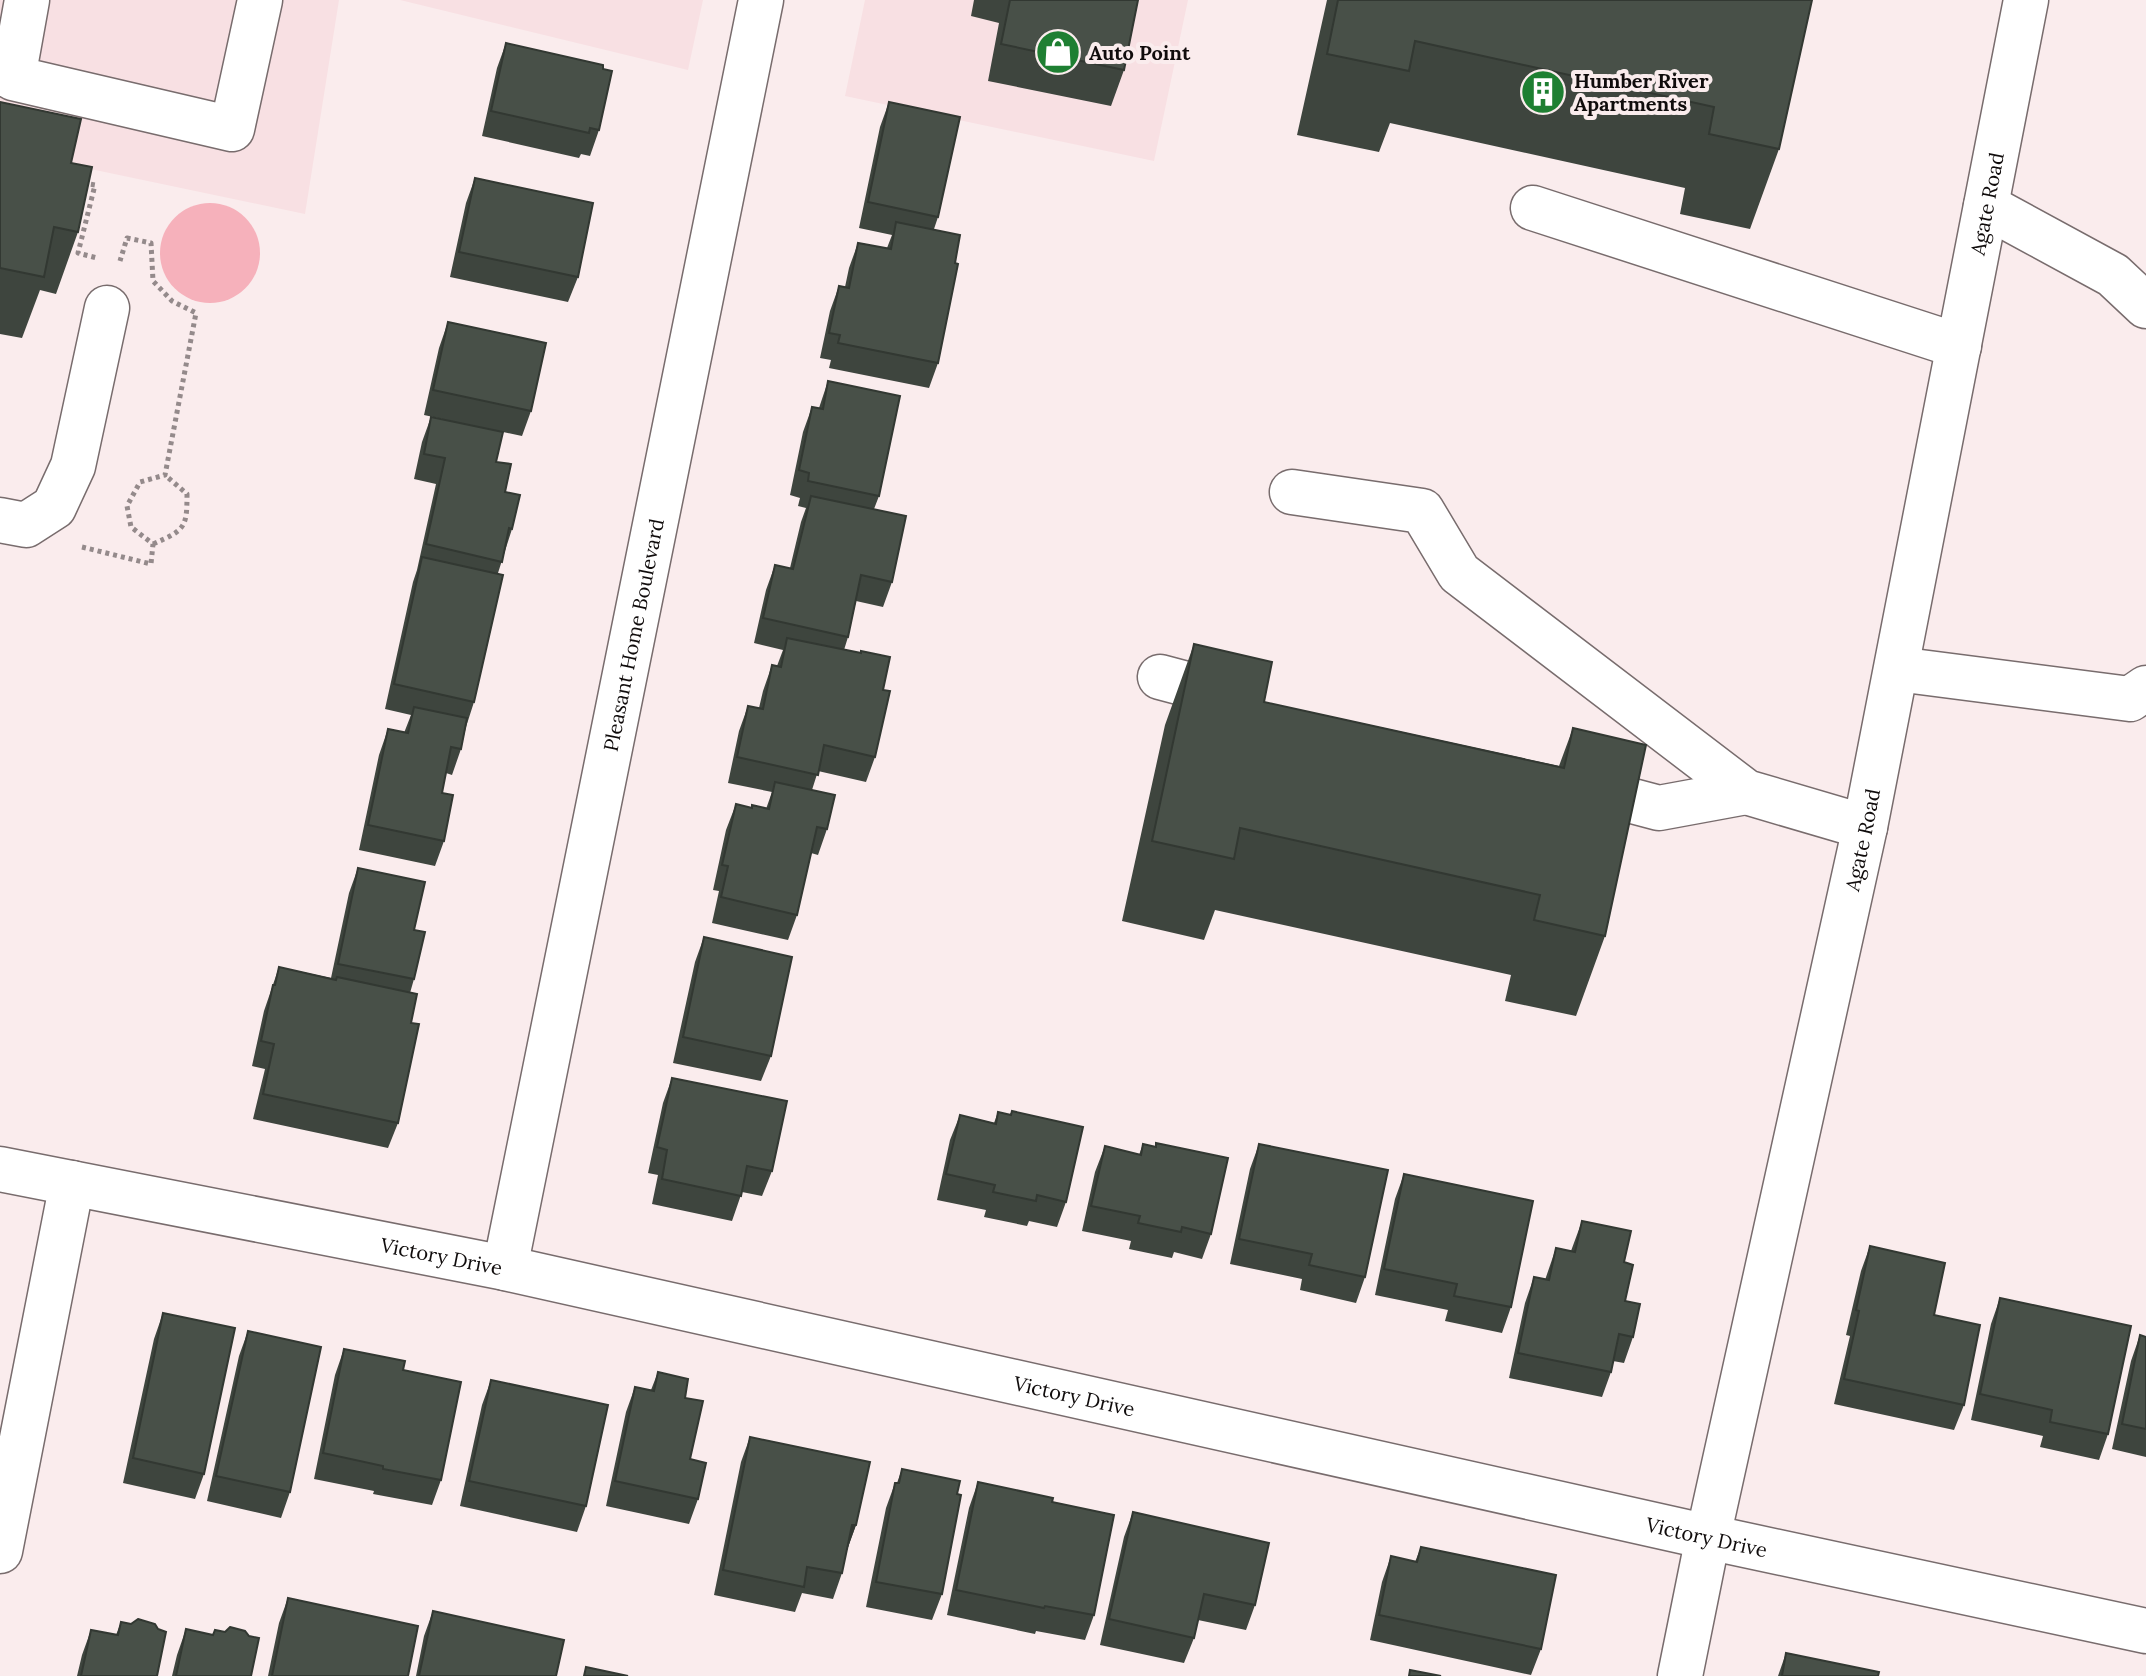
<svg xmlns="http://www.w3.org/2000/svg" width="2146" height="1676" viewBox="0 0 2146 1676" font-family="Lora,serif">
<style>
.built{fill:#f8e0e3}
.green{fill:#f6b1bb}
.lines{fill:none;stroke-linecap:round;stroke-linejoin:round}
.minor-casing{stroke:#786c6d;stroke-width:47}
.path{stroke:#948a8b;stroke-width:5;stroke-dasharray:4 4;stroke-linecap:butt}
.minor{stroke:#fff;stroke-width:44}
.wall{fill:#3e453e}
.shaded-wall{fill:#323832}
.building{fill:#485048;stroke:#323832;stroke-width:2}
.labels{text-anchor:middle;dominant-baseline:central;stroke-width:8;stroke-linejoin:round;paint-order:stroke}
.poi-label{font-size:20px;font-weight:bold;fill:#100c0c;stroke:#faeced;text-anchor:start}
.street-label{font-size:20px;fill:#100c0c;stroke:#faeced}
</style>
<rect width="100%" height="100%" fill="#faeced"/>
<!-- built -->
<path class="built" d="M0,0H339L305,214L0,150Z
M400,0H703L688,70Z
M865,0H1188L1154,161L845,96Z"/>
<!-- green -->
<path class="green" d="M160 253a50 50 0 1 1 100 0a50 50 0 1 1-100 0Z"/>
<g class="lines">
<!-- minor casing -->
<g class="minor-casing">
<g id="minor">
<path d="M27,0L13,78L232,129L260,0"/>
<path d="M1986,206L2113,275L2146,306"/>
<path d="M1533,208L1959,346"/>
<path d="M1292,492L1422,511L1459,573L1746,792L1865,827"/>
<path d="M0,520L26,525L54,507L73,466L107,308"/>
<path d="M1897,669L2130,699L2146,688"/>
<path d="M1160,677L1239,698"/>
<path d="M1576,786L1659,808L1746,792"/>
<path id="s1" d="M0,1169L505,1268L1708,1537L2146,1631"/>
<path id="s2" d="M505,1268L761,0"/>
<path d="M0,1551L72,1183"/>
<path id="s3" d="M1680,1676L1708,1537L1865,827L2026,0"/>
</g>
</g>
<!-- path -->
<path class="path" d="M83,183L95,185L78,253L97,258
M153,544C185,530 187,528 187,494L165,475
M82,547L151,564L153,544L131,527L127,506L140,482L165,475L196,313L172,301L153,281L151,243L127,238L120,261"/>
<!-- minor -->
<use href="#minor" class="minor"/>
</g>
<!-- wall -->
<path class="wall" d="M974,0H1138L1124,70L1111,106L988,81L999,23L971,16Z
M1327,0H1812L1779,149L1750,229L1680,214L1685,188L1390,123L1379,152L1297,135Z
M506,43L603,69L599,130L590,156L581,154L579,158L482,136L497,68Z
M0,102L71,163L78,232L56,294L40,290L22,338L0,334Z
M889,102L938,217L934,229L938,363L929,388L829,368L831,360L820,358L830,311L839,286L845,287L849,268L858,243L887,248L892,235L859,228L880,127Z
M475,178L578,277L568,302L450,277L466,203Z
M448,322L531,411L522,436L503,432L496,462L505,492L512,529L498,573L474,702L466,727L461,749L452,775L446,773L442,793L444,841L435,866L359,850L379,755L388,729L404,733L411,715L385,709L413,582L417,570L436,484L414,479L422,442L431,417L447,420L424,415L439,348Z
M828,381L879,496L874,509L892,582L883,607L856,601L848,637L844,650L883,690L875,757L866,782L818,771L812,790L827,829L818,855L811,853L797,915L788,940L712,923L719,891L713,890L726,830L736,804L751,808L752,805L766,809L772,792L728,783L739,731L748,706L759,708L763,691L772,665L777,666L783,650L754,643L766,590L775,565L790,568L801,522L806,508L798,506L800,498L790,495L803,432L812,407L819,408Z
M1194,644L1264,702L1559,766L1573,728L1605,936L1576,1016L1505,1001L1511,975L1215,910L1204,940L1122,921L1165,725Z
M358,868L414,930V979L410,993L411,1023L398,1123L388,1148L253,1119L265,1069L252,1066L264,1011L279,967L331,978L349,893Z
M704,937L771,1056L761,1081L673,1063L695,962Z
M672,1078L772,1171L762,1196L742,1192L732,1221L652,1204L658,1175L648,1173L663,1103Z
M1012,1111L1066,1202L1057,1227L1029,1221L1027,1226L984,1217L986,1210L937,1200L950,1140L960,1115L994,1123L998,1112L1010,1115Z
M1156,1143L1211,1234L1202,1259L1174,1252L1172,1258L1129,1249L1131,1241L1082,1231L1095,1172L1105,1146L1139,1155L1143,1144L1155,1147Z
M1259,1144L1365,1277L1356,1303L1300,1290L1302,1279L1230,1264L1250,1169Z
M1404,1174L1511,1307L1502,1333L1445,1321L1448,1310L1375,1295L1395,1199Z
M1582,1221L1624,1262L1625,1301L1633,1337L1624,1363L1613,1361L1611,1372L1602,1397L1509,1378L1525,1303L1534,1277L1545,1280L1556,1248L1571,1251Z
M1870,1246L1934,1315L1964,1405L1954,1430L1834,1404L1850,1336L1846,1335L1861,1271Z
M2000,1298L2108,1434L2099,1460L2040,1447L2043,1436L1971,1420L1991,1324Z
M163,1313L204,1474L195,1499L123,1483L154,1339Z
M248,1331L290,1492L281,1518L207,1501L239,1356Z
M2140,1335L2146,1337V1457L2112,1449L2131,1361Z
M344,1349L403,1370L441,1480L432,1505L373,1494L374,1491L314,1479L335,1375Z
M658,1372L685,1398L690,1459L698,1499L689,1524L606,1506L626,1412L635,1387L651,1390Z
M491,1380L586,1506L577,1532L460,1506L482,1405Z
M750,1437L856,1525L847,1550L842,1573L833,1599L802,1593L795,1612L714,1595L741,1462Z
M902,1469L942,1594L932,1620L866,1607L886,1508L895,1483H897Z
M978,1482L1094,1615L1085,1640L1036,1631L1035,1634L947,1615L969,1508Z
M1133,1512L1255,1605L1246,1630L1198,1620L1194,1638L1184,1663L1100,1645L1124,1537Z
M1421,1547L1541,1649L1531,1675L1370,1640L1382,1582L1391,1556L1415,1562Z
M288,1598L408,1676H268L279,1623Z
M433,1611L556,1676H416L424,1636Z
M121,1622L157,1676H77L82,1655L91,1630L116,1635Z
M186,1629L251,1676H172L177,1655Z
M1786,1653L1878,1676H1778Z"/>
<!-- shaded-wall -->
<path class="shaded-wall" d="M852,1525H856L847,1550Z"/>
<!-- building -->
<path class="building" d="M1010,0H1138L1124,70L1001,44Z
M1338,0H1812L1779,149L1709,134L1714,107L1415,41L1409,71L1327,54Z
M506,43L603,65V69L612,71L599,130L590,128L589,133L491,111Z
M0,102L81,119L71,163L92,167L78,232L54,227L44,277L0,268Z
M889,102L960,117L938,217L868,202Z
M475,178L593,203L578,277L459,252Z
M896,222L960,235L955,263L958,264L938,363L838,343L840,335L829,333L839,286L849,288L858,243L891,249Z
M448,322L546,343L531,411L433,390Z
M828,381L900,396L879,496L808,481L809,473L799,470L812,407L823,409Z
M431,417L503,432L496,462L511,464L505,492L520,495L512,529L509,528L502,562L426,544L445,458L424,454Z
M811,496L906,516L892,582L861,575L848,637L763,618L775,565L793,569Z
M422,557L503,575L474,702L394,684Z
M787,638L861,653V651L890,657L883,690L890,691L875,757L824,745L818,775L737,757L748,706L763,709L772,665L781,667Z
M1194,644L1272,662L1264,702L1564,768L1573,728L1646,745L1605,936L1534,920L1540,895L1240,828L1234,859L1152,841Z
M414,707L467,718L461,749L451,747L442,793L453,795L444,841L368,825L388,729L408,733Z
M775,782L835,795L827,829L817,827L797,915L721,897L728,866L722,865L736,804L752,808V805L769,809Z
M358,868L425,882L414,930L425,932L414,979L338,964Z
M704,937L792,957L771,1056L683,1037Z
M279,967L336,980L337,977L417,994L411,1023L419,1024L398,1123L263,1094L274,1044L261,1041L273,985H275Z
M672,1078L787,1101L772,1171L747,1166L741,1196L662,1179L667,1150L657,1147Z
M1012,1111L1083,1127L1066,1202L1037,1195L1036,1201L993,1192L995,1185L946,1174L960,1115L996,1124L998,1112L1011,1115Z
M1156,1143L1228,1158L1211,1234L1182,1227L1181,1232L1138,1223L1140,1216L1091,1206L1105,1146L1141,1155L1143,1144L1156,1147Z
M1259,1144L1388,1170L1365,1277L1309,1265L1312,1254L1239,1239Z
M1404,1174L1533,1201L1511,1307L1454,1296L1457,1284L1384,1269Z
M1582,1221L1631,1231L1624,1262L1633,1265L1625,1301L1640,1304L1633,1337L1619,1334L1611,1372L1518,1353L1534,1277L1549,1280L1556,1248L1575,1252Z
M1870,1246L1945,1263L1934,1315L1980,1325L1964,1405L1844,1379L1859,1311L1856,1310Z
M2000,1298L2131,1326L2108,1434L2050,1422L2052,1410L1980,1394Z
M163,1313L235,1328L204,1474L133,1458Z
M248,1331L321,1347L290,1492L216,1476Z
M2140,1335L2146,1337V1429L2122,1424Z
M344,1349L405,1361L403,1370L461,1382L441,1480L383,1469V1466L323,1453Z
M658,1372L688,1379L685,1398L703,1401L690,1459L706,1463L698,1499L615,1481L635,1387L654,1391Z
M491,1380L608,1405L586,1506L469,1481Z
M750,1437L870,1462L856,1525H852L842,1573L807,1567L804,1587L723,1570Z
M902,1469L960,1481L957,1494L961,1495L942,1594L876,1582L895,1483H899Z
M978,1482L1053,1498L1052,1502L1114,1515L1094,1615L1045,1606L1044,1608L956,1590Z
M1133,1512L1269,1543L1255,1605L1204,1594L1194,1638L1109,1619Z
M1421,1547L1556,1575L1541,1649L1379,1615L1391,1556L1417,1562Z
M288,1598L418,1626L408,1676H272Z
M433,1611L564,1640L556,1676H419Z
M138,1619L155,1624L158,1629L166,1632L157,1676H81L91,1630L118,1635L121,1622L131,1624Z
M230,1627L245,1631L249,1636L259,1638L251,1676H176L186,1629L213,1635L215,1630L225,1632Z
M1786,1653L1879,1672L1878,1676H1782Z
M586,1667L628,1676H584Z
M1410,1670L1441,1676H1409Z"/>
<!-- icons -->
<defs>
<g id="shop-disc" transform="scale(2.3)"><circle r="9.5" fill="#1e7f32" stroke="#faeced"/><path d="M-5-2.5h2.3a2.7 3.5 0 0 1 5.4 0H5L5.5 6h-11ZM-1.5-2.5h3a1.5 2.3 0 0 0-3 0Z" fill="#fff"/></g>
<g id="building-disc" transform="scale(2.3)"><circle r="9.5" fill="#1e7f32" stroke="#faeced"/><path d="M-4-6H4V6H1V3H-1V6H-4ZM-2.5-4.3h1.7v1.8h-1.7ZM.8-4.3h1.7v1.8H.8ZM-2.5-1h1.7V.8h-1.7ZM.8-1h1.7V.8H.8Z" fill="#fff"/></g>
</defs>
<g fill-rule="evenodd">
<use href="#shop-disc" x="1058" y="52"/>
<use href="#building-disc" x="1543" y="92"/>
</g>
<g class="labels">
<!-- poi labels -->
<g class="poi-label">
<text x="1089" y="52">Auto Point</text>
<text x="1574" y="80">Humber River<tspan x="1574" dy="23">Apartments</tspan></text>
</g>
<!-- street labels -->
<g class="street-label">
<text stroke="none"><textPath href="#s3" startOffset="1504">Agate Road</textPath></text>
<text stroke="none"><textPath href="#s2" startOffset="646">Pleasant Home Boulevard</textPath></text>
<text stroke="none"><textPath href="#s3" startOffset="856">Agate Road</textPath></text>
<text stroke="none"><textPath href="#s1" startOffset="450">Victory Drive</textPath></text>
<text stroke="none"><textPath href="#s1" startOffset="1098">Victory Drive</textPath></text>
<text stroke="none"><textPath href="#s1" startOffset="1746">Victory Drive</textPath></text>
</g>
</g>
</svg>
